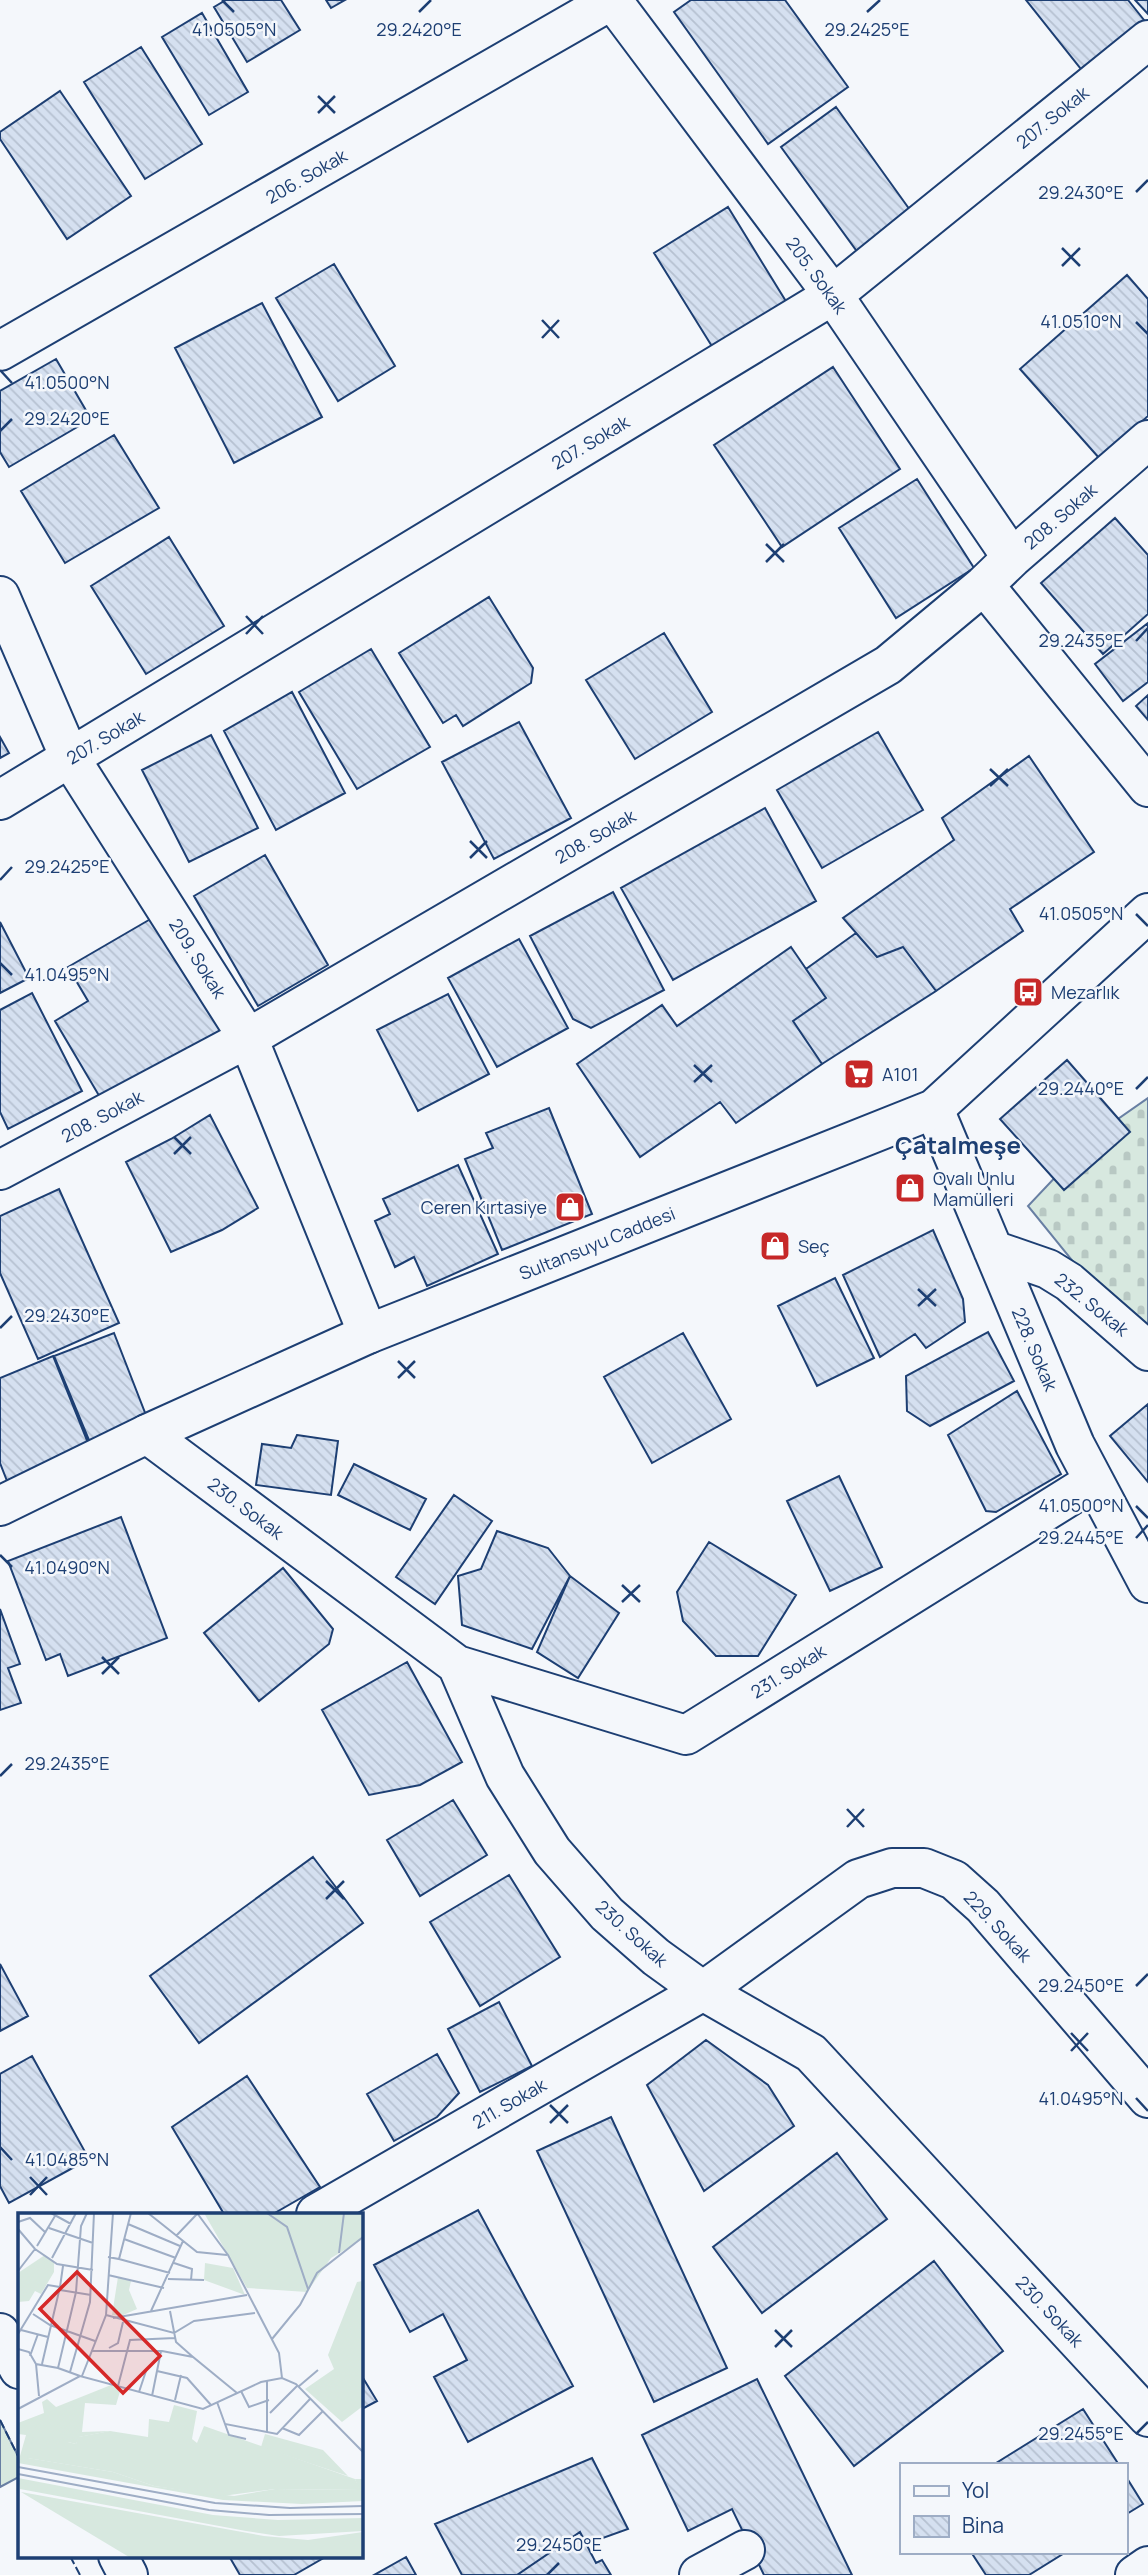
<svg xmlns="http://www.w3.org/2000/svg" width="1148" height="2575" viewBox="0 0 1148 2575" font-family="Manrope,sans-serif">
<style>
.grass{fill:#d7e8df;stroke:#687fa3;stroke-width:2}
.cemetery{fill:url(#cemetery-stones);stroke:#687fa3;stroke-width:2}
.building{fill:url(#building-back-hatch);stroke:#1d3f73;stroke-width:2}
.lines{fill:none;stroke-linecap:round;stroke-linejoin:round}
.minor-casing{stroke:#1d3f73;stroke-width:42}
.tertiary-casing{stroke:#1d3f73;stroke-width:42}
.primary-casing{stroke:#1d3f73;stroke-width:42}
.minor{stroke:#f4f7fb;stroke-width:38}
.tertiary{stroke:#f4f7fb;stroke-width:38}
.primary{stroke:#f4f7fb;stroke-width:38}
.fence{stroke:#1d3f73;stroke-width:2;stroke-dasharray:9 3.5;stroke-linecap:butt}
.ticks{fill:none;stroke:#1d3f73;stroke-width:2.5}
.labels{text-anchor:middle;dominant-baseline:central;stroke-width:5;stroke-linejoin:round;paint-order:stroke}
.street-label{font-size:18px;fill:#1d3f73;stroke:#f4f7fb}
.poi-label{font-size:18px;fill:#1d3f73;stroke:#f4f7fb;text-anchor:start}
.district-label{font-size:24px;font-weight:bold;fill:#1d3f73;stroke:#f4f7fb}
.inset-road{fill:none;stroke:#9eadc5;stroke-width:2}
.view{fill:#d62828;fill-opacity:0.15;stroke:#d62828;stroke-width:3.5}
.inset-edge{fill:none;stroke:#1d3f73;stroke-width:3.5}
.ticks-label{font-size:18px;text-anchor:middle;fill:#1d3f73;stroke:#f4f7fb;stroke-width:5;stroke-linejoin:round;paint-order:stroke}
</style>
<defs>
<pattern id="cemetery-stones" width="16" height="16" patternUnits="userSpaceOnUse" patternTransform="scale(1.75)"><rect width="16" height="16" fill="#d7e8df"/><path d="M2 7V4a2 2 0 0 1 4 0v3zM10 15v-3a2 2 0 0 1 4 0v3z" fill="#b8c8c3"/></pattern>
<pattern id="building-back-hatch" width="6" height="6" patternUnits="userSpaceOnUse" patternTransform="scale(1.75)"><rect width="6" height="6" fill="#d5e0f0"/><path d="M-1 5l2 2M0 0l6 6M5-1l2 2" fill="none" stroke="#b6c1d1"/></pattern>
</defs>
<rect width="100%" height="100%" fill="#f4f7fb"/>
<!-- grass -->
<path class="grass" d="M0,2420L19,2458V2477L0,2487Z"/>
<!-- cemetery -->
<path class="cemetery" d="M1148,1098V1354L1028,1206L1095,1135Z"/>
<!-- building -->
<path class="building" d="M226,0H281L300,30L247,62L214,7Z
M326,0H345L331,8Z
M691,0H785L848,87L768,144L674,12Z
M1026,0H1128L1144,20L1081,69Z
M1135,0H1148V14Z
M202,13L248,92L209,115L162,37Z
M141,47L202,144L145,179L84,82Z
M60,91L131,196L67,239L0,139V132Z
M836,107L915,217L861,257L781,147Z
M728,207L787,303L713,348L654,253Z
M334,264L395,366L338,401L276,298Z
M1127,275L1148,299V416L1100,459L1020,369Z
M262,303L322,417L234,463L175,348Z
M56,359L91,419L9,467L0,452V391Z
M833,367L900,469L782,547L714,445Z
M114,435L159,508L65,563L21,491Z
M917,479L974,568L896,618L839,528Z
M1115,518L1148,555V614L1103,654L1041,583Z
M169,537L224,626L146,674L91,586Z
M489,597L533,668L531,683L463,726L456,715L443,723L399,653Z
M1148,623V682L1123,701L1095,664Z
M664,633L712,712L635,759L586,680Z
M371,649L430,747L357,789L299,692Z
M292,692L345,793L276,830L224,731Z
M1148,695V720L1136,706Z
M519,722L571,818L494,859L442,762Z
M878,732L923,810L822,868L777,790Z
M211,735L258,828L189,862L142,770Z
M0,737L9,753L0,758Z
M1029,756L1094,852L1010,909L1023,931L936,991L903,947L877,957L843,918L954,840L942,818Z
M765,808L816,901L673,980L621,888Z
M265,855L328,965L258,1006L194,896Z
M613,892L664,990L591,1028L573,1019L530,936Z
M154,917L221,1030L101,1099L55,1021L88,1001L68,967Z
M0,922L29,978L0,993Z
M856,933L877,957L903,947L936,991L822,1064L793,1021L826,998L806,969Z
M519,939L568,1028L497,1067L448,978Z
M791,947L826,998L793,1021L822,1064L736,1123L720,1102L640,1157L577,1064L662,1005L677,1026Z
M32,993L82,1091L8,1129L0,1112V1010Z
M448,994L489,1074L418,1111L377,1030Z
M1067,1060L1130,1132L1064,1190L1000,1119Z
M549,1108L592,1214L502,1250L465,1159L493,1148L486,1133Z
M210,1115L258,1208L222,1230L171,1252L126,1162L171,1139Z
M458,1165L498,1254L427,1286L414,1257L395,1267L375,1221L390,1214L383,1199Z
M59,1189L119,1323L38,1359L0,1273V1216Z
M933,1230L963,1299L965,1322L926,1348L915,1334L880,1357L843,1275Z
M835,1278L874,1358L817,1386L778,1306Z
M988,1332L1014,1381L930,1426L907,1411L906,1376Z
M114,1333L149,1423L91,1445L54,1356Z
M683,1333L731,1419L652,1463L604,1377Z
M53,1356L92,1453L9,1486L0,1463V1378Z
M1017,1391L1061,1474L996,1512L986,1511L948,1435Z
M1148,1404V1482L1110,1436Z
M297,1435L338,1441L331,1495L256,1485L262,1444L291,1448Z
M354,1464L426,1499L410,1530L338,1495Z
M839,1476L882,1567L830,1591L787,1501Z
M454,1495L492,1521L435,1604L396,1577Z
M121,1517L167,1638L68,1676L60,1654L46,1660L8,1561Z
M497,1531L548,1548L570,1576L532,1649L462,1625L458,1576L481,1569Z
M709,1542L796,1595L758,1656H716L683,1621L677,1592Z
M283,1568L333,1629L329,1644L259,1701L204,1633Z
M570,1576L619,1613L578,1678L537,1652Z
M0,1609L20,1664L8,1668L21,1703L0,1710Z
M407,1662L462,1762L420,1785L369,1795L322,1710Z
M453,1800L487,1855L420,1896L387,1840Z
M313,1857L363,1923L199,2043L150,1976Z
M509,1875L560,1957L480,2006L430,1922Z
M0,1964L28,2016L0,2031Z
M499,2002L532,2066L480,2092L448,2029Z
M706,2040L768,2085L794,2126L704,2191L647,2085Z
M437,2054L459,2093L437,2117L394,2141L367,2094Z
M32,2056L89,2159L9,2203L0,2186V2074Z
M247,2076L320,2187L273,2214H224L172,2127Z
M611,2117L727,2368L654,2402L537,2151Z
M837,2153L887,2219L762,2313L713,2247Z
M478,2210L573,2386L468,2442L434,2377L467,2360L443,2314L410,2332L374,2265Z
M934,2261L1003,2351L854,2466L785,2376Z
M360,2373L377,2401L360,2410Z
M757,2379L852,2575H764L732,2509L688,2531L642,2435Z
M1083,2409L1119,2465H993Z
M592,2458L628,2529L586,2544L580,2532L517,2575H462L435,2524Z
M1125,2475L1143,2504L1125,2515Z
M580,2532L596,2563L602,2560L611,2575H517Z
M971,2552H1066L1029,2575H986Z
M229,2556H327L294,2575H240Z
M406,2557L416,2575H374Z"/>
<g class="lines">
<!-- minor casing -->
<g class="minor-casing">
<path id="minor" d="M612,0L833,295L1012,558
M0,351L612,0
M984,585L1148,787
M0,596L70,758L248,1038L368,1334
M0,800L833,295L1148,40
M934,1109L1075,1445L1148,1583
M0,1170L248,1038L888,665L984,585L1012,558L1148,440
M993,1250L1048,1269L1069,1282L1148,1351
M147,1434L457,1665L505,1776L552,1851L607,1914L656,1957L703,1991L811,2053L1148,2417
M457,1665L686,1735L1094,1481
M316,2214L703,1991L858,1879L892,1868H924L954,1880L983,1906L1148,2098
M699,2575L745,2550
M1135,2575L1148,2566"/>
</g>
<!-- tertiary casing -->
<g class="tertiary-casing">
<path id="tertiary" d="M0,1506L147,1434L368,1334L934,1109L1148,913"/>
</g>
<!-- primary casing -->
<g class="primary-casing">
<path id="primary" d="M0,2333L19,2369
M118,2556L128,2575"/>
</g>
<!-- minor -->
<use href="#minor" class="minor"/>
<!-- tertiary -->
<use href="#tertiary" class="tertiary"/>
<!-- primary -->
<use href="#primary" class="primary"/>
<!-- fence -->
<path class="fence" d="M0,2420L19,2458
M70,2556L80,2575"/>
</g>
<!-- ticks -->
<path class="ticks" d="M222,0L234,12M419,12L431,0M867,12L880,0M318,96L335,113M318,113L335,96M1136,192L1148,180M1062,248L1080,266M1062,266L1080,248M542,320L559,338M1136,322L1148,334M542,338L559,320M0,370L12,383M0,431L12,419M766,544L784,562M766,562L784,544M246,616L263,634M246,634L263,616M1136,641L1148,628M990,769L1008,786M990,786L1008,769M470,841L487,858M470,858L487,841M0,880L12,867M1136,914L1148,926M0,963L12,975M694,1065L712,1082M694,1082L712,1065M1136,1089L1148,1077M174,1137L191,1154M174,1154L191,1137M918,1289L936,1306M918,1306L936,1289M0,1328L12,1316M398,1361L415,1378M398,1378L415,1361M1136,1506L1148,1518M1136,1538L1148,1525M0,1555L12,1567M622,1585L640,1602M622,1602L640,1585M102,1657L119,1674M102,1674L119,1657M0,1776L12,1764M847,1809L864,1827M847,1827L864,1809M326,1881L344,1899M326,1899L344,1881M1136,1986L1148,1974M1071,2033L1088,2051M1071,2051L1088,2033M1136,2098L1148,2111M550,2105L568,2123M550,2123L568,2105M0,2147L12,2160M30,2177L47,2195M30,2195L47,2177M775,2330L792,2347M775,2347L792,2330M1136,2434L1148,2422M547,2575L559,2563"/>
<!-- icons -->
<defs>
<g id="bus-square" transform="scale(1.575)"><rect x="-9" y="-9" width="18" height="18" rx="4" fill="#c62828" stroke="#f4f7fb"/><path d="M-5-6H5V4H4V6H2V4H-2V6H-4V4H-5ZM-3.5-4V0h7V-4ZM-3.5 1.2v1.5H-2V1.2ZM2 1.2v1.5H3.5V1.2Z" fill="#fff"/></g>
<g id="supermarket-square" transform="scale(1.575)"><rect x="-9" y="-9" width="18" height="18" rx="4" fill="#c62828" stroke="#f4f7fb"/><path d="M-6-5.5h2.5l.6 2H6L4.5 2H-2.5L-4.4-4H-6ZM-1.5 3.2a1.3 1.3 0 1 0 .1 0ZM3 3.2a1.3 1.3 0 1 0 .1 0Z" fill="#fff"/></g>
<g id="shop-square" transform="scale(1.575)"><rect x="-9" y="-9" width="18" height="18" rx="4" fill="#c62828" stroke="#f4f7fb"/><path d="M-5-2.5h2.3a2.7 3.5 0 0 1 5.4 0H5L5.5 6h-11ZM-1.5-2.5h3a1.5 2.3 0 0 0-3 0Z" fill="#fff"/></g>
</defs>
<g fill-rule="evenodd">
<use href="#bus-square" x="1028" y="992"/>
<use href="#supermarket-square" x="859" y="1074"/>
<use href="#shop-square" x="910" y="1188"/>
<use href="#shop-square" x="570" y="1207"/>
<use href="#shop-square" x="775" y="1246"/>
</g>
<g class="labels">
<!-- street labels -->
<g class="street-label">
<text transform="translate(1052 117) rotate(-39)">207. Sokak</text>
<text transform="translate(306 176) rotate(-30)">206. Sokak</text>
<text transform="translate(817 275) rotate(54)">205. Sokak</text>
<text transform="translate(590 442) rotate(-31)">207. Sokak</text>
<text transform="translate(1060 516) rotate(-41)">208. Sokak</text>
<text transform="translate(105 737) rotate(-31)">207. Sokak</text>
<text transform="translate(595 836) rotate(-30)">208. Sokak</text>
<text transform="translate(198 958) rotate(58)">209. Sokak</text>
<text transform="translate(102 1116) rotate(-28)">208. Sokak</text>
<text transform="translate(597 1243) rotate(-22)">Sultansuyu Caddesi</text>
<text transform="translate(1092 1304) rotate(39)">232. Sokak</text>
<text transform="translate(1035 1349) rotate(67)">228. Sokak</text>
<text transform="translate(246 1508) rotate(37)">230. Sokak</text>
<text transform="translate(788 1671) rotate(-32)">231. Sokak</text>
<text transform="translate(998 1926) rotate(47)">229. Sokak</text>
<text transform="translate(632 1933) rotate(42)">230. Sokak</text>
<text transform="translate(509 2103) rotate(-30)">211. Sokak</text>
<text transform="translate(1050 2311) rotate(47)">230. Sokak</text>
</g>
<!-- poi labels -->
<g class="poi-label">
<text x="1051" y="992">Mezarlık</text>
<text x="882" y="1074">A101</text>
<text x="933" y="1178">Ovalı Unlu<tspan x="933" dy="21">Mamülleri</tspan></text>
<text x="547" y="1207" text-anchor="end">Ceren Kırtasiye</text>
<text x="798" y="1246">Seç</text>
</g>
<!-- district labels -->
<g class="district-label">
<text x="958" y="1144">Çatalmeşe</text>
</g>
</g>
<!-- overview -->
<g transform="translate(18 2213)">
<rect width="345" height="345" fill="#f4f7fb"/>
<path d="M187,50L215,55L227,82L186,67ZM93,172L103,175L98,192L67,190L64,219L92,218L61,224L58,231L50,229L10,245L95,259L136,273L216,283L257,276L341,277L337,266H345V288L284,291L205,287L0,250L8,222L0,221V210L26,200L24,189L29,186L38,194ZM247,221L305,237L330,263L243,234ZM0,265L195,302L260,307L345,305V318L261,323L228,318L2,276Z" fill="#d7e8df"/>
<path d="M345,68V193L324,209L287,176L316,156L310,142L339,69ZM156,192L179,198L174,226L179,230L186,213L337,266L342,277L257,276L204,283L136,273L95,259L9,245L19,211L43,212L50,229L58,231L60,224L92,218L130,224L131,206L151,209ZM3,279L246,323L290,327L345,319V344H111Z" fill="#d7e8df"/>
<path d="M27,42L36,50V59L23,81L17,78L11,88L0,89V60ZM100,64L113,68L111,77L119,96L103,103L94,102Z" fill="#d7e8df"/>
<path d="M186,0H345V26L313,45L289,79L229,75Z" fill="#d7e8df"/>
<path class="inset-road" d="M33,0L53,11M130,0L179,39L209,42M179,0L210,42L261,140L264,165M249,0L269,14L290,76M0,9L12,5L28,20M110,11L162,33M31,15L75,30M0,16L17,36L39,51L75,57M158,23L179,1M106,26L158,45M19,33L37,3M321,40L326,0M90,44L101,46L113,0M34,45L58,0M101,46L152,60M156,50L174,56L173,67M0,58L17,36M90,62L146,75M150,66L186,67M42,77L73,82M133,98L165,28M152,98L158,129L175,144M15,101L32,112L77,128M88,102L156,120L176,108L237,100M95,105L229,82M3,117L30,124M0,121L30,72L42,74L45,53M254,126L282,92L299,60L345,24M91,135L100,130L105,109M0,136L11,139L18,151L40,155M73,138H144L175,144L219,180M12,143L20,121M18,151L21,183M24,151L42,74M139,158L169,165L193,192M52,159L72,89L76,0M62,163L40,155L58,79L63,13L69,0M64,163L88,102L95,0M100,173L112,127L157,125M280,174L300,157M223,178L231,194L251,187M121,179L129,155M134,183L143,138M157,187L163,162M199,189L207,211L259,221L292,186M0,196L62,163L185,196L243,169L264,165L278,171L345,239M252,200L279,173M207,211L211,222L228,226M264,215L281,222L305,198M249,219V168M0,254L197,290L272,295L345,293M0,261L191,297L251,302L345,301"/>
<path class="view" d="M59,59L142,143L105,180L22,96Z"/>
<rect width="345" height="345" class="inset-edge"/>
</g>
<g class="ticks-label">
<text x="234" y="36">41.0505°N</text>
<text x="419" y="36">29.2420°E</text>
<text x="867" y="36">29.2425°E</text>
<text x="1081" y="199">29.2430°E</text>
<text x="1081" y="328">41.0510°N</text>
<text x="67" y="389">41.0500°N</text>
<text x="67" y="425">29.2420°E</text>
<text x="1081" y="647">29.2435°E</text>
<text x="67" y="873">29.2425°E</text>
<text x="1081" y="920">41.0505°N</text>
<text x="67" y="981">41.0495°N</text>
<text x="1081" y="1095">29.2440°E</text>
<text x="67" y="1322">29.2430°E</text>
<text x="1081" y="1512">41.0500°N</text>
<text x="1081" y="1544">29.2445°E</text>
<text x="67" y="1574">41.0490°N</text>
<text x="67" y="1770">29.2435°E</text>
<text x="1081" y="1992">29.2450°E</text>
<text x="1081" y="2105">41.0495°N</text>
<text x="67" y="2166">41.0485°N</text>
<text x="1081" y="2440">29.2455°E</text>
<text x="559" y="2551">29.2450°E</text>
</g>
<!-- legend -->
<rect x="900" y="2463" width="228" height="91" fill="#f4f7fb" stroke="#9eadc5" stroke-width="2"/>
<rect x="914" y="2486" width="35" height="10" fill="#f4f7fb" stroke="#9eadc5" stroke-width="2"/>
<text x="962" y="2498" font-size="21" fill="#1d3f73">Yol</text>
<rect x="914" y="2516" width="35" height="21" fill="url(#building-back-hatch)" stroke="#9eadc5" stroke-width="2"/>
<text x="962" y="2533" font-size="21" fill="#1d3f73">Bina</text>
</svg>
